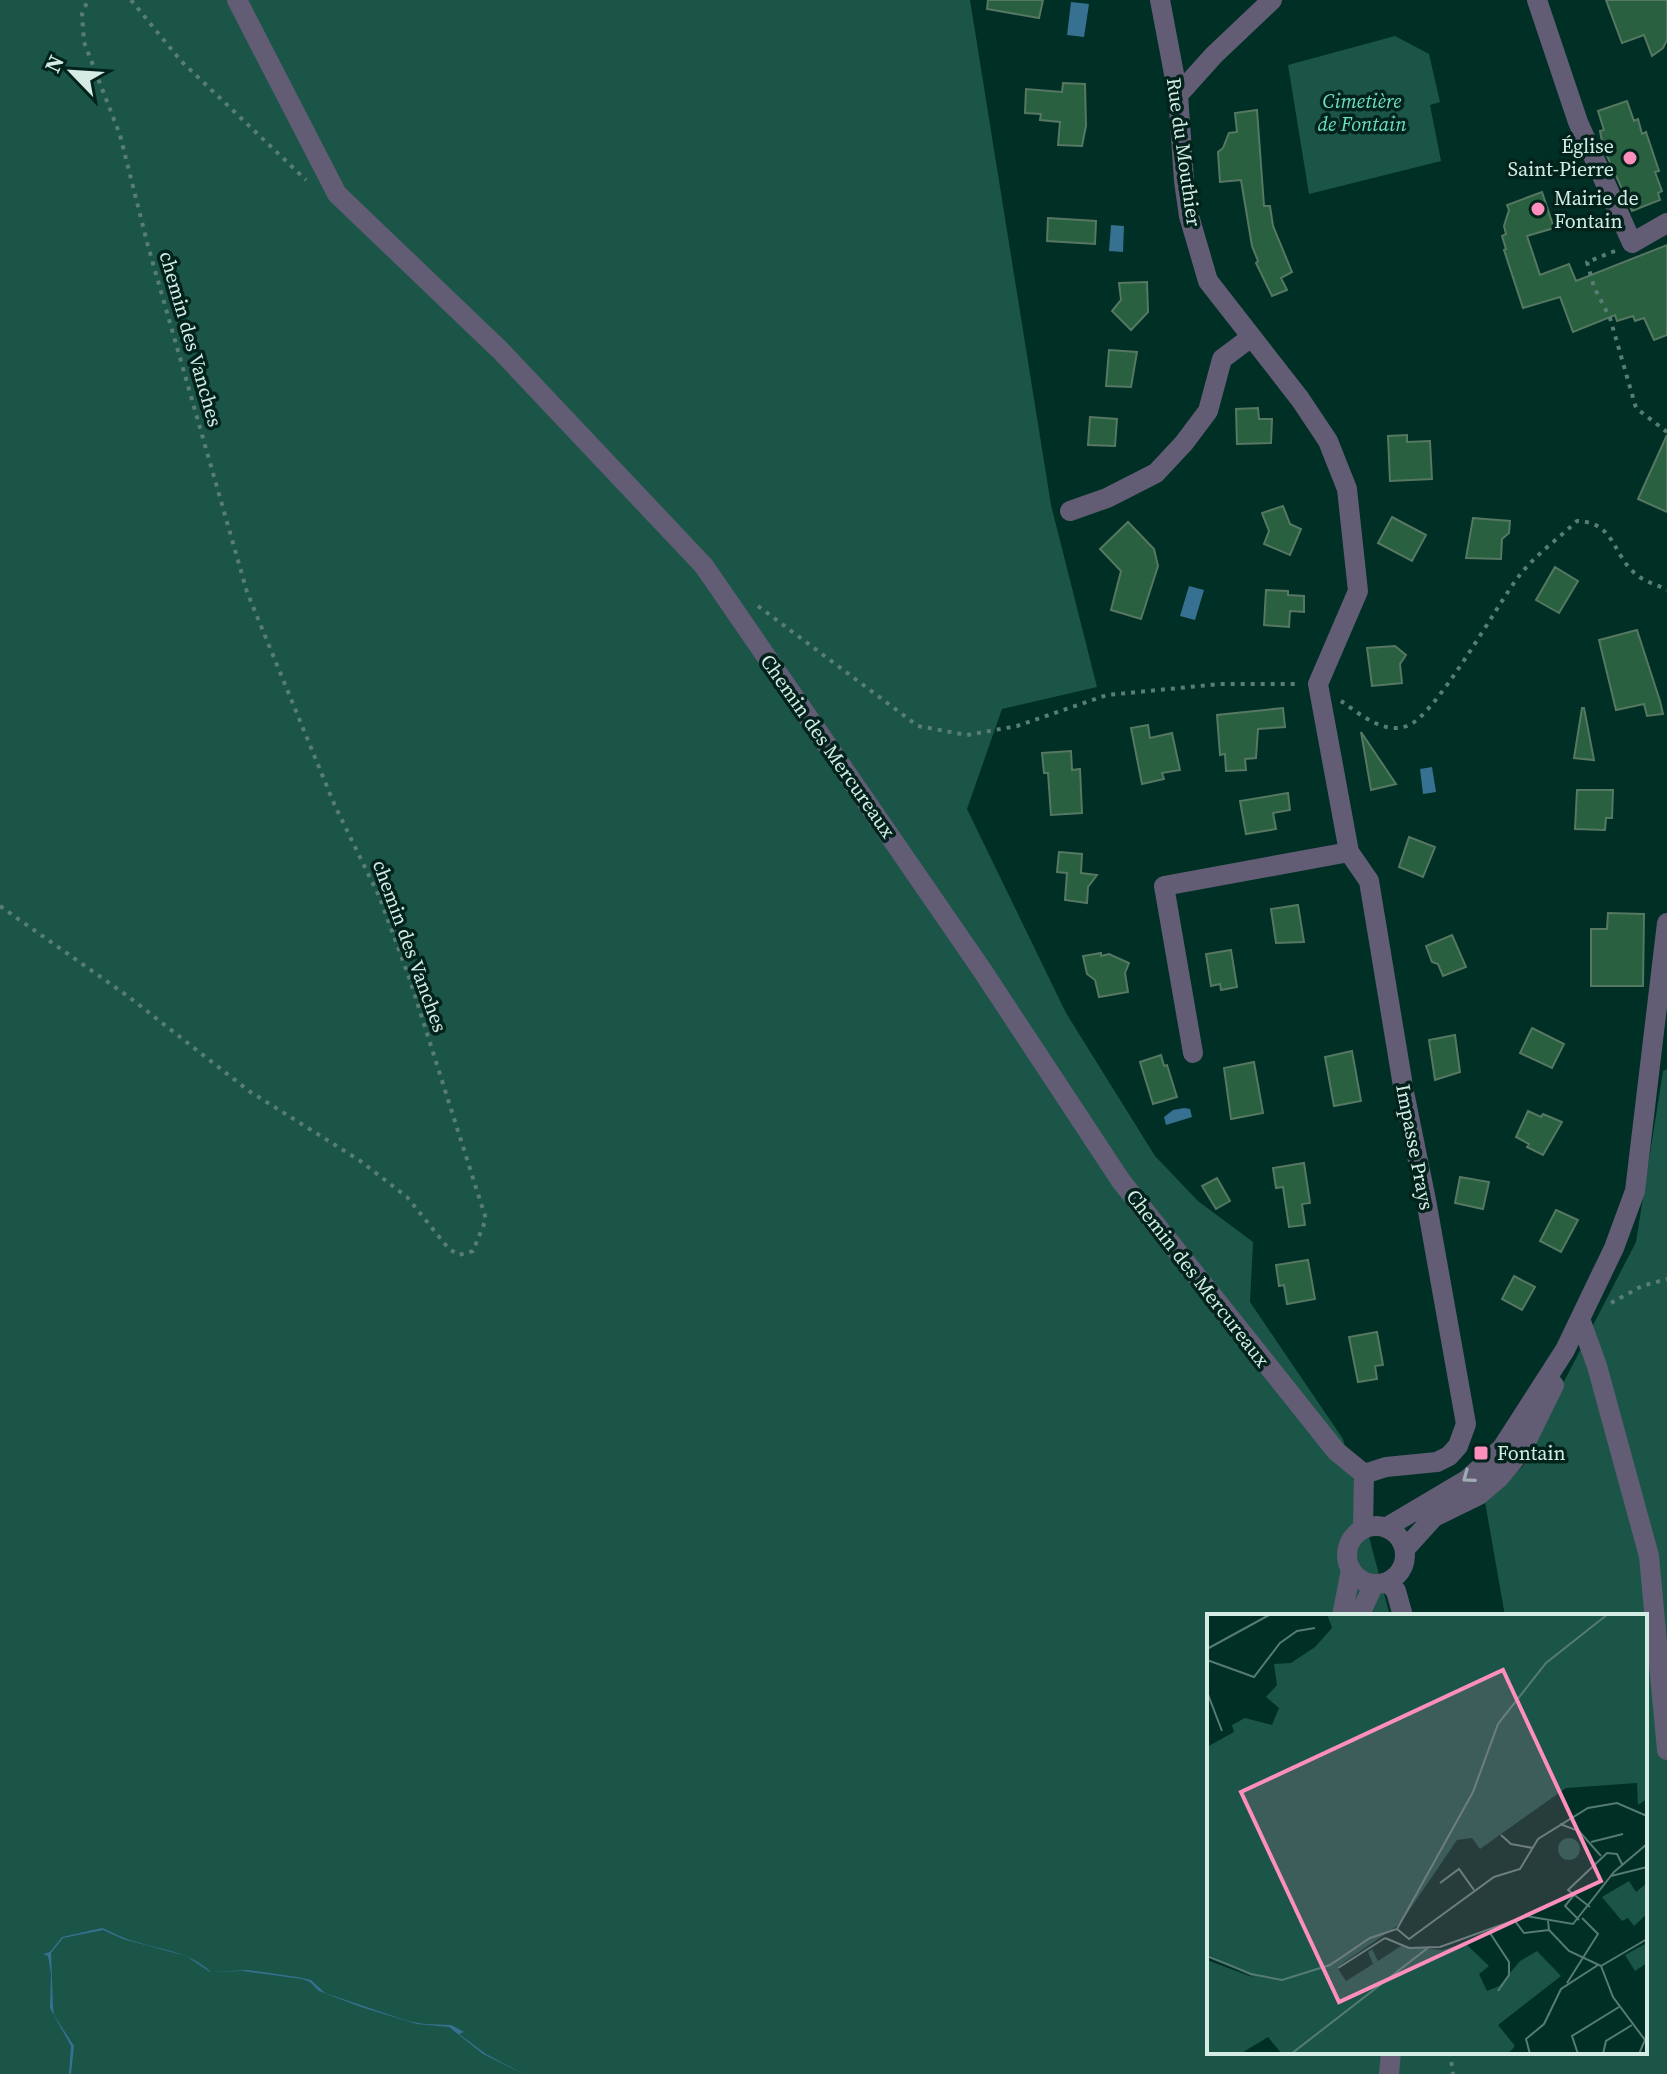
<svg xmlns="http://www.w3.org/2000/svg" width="1667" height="2074" viewBox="0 0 1667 2074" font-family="'Source Serif 4',serif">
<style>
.green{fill:#1b5548}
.water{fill:#367192}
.building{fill:#286040;stroke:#567761;stroke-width:2}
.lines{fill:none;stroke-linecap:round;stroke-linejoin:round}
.path{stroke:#587d74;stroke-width:4;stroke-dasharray:4 6;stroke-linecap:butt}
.minor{stroke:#625d74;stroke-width:20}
.oneway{stroke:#a1acb2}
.poi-dot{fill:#fe8ebb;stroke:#02231c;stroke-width:3}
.labels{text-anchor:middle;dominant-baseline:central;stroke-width:7;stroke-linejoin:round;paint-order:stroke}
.park-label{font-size:20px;font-style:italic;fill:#6edec3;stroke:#02231c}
.poi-label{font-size:20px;fill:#d5ece5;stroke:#02231c;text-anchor:start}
.street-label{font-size:20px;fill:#d5ece5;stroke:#02231c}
.inset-road{fill:none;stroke:#557b72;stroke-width:2}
.view{fill:#fe8ebb;fill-opacity:0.15;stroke:#fe8ebb;stroke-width:4}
.inset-edge{fill:none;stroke:#d5ece5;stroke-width:4}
</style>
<rect width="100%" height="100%" fill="#002f25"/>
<!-- green -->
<path class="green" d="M0,0H970L1051,505L1097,687L1002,709L967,809L1066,1013L1155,1156L1198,1201L1253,1242L1250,1302L1343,1439L1390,1616H1209V2052H1645V1616H1505L1485,1502L1523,1466L1556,1397L1636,1242L1663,1071L1667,1069V2074H0Z
M1395,36L1429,54L1440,102L1430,105L1441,161L1309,194L1288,65Z"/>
<!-- water -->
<path class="water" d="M1071,2L1089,4L1084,37L1067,35Z
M1111,225L1124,226L1123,252L1109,251Z
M1189,586L1204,590L1195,620L1180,616Z
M1432,767L1436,792L1423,794L1420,769Z
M1184,1108L1190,1109L1192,1117L1166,1125L1164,1117L1173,1110Z
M102,1928C112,1932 122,1938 133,1941C161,1950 188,1951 211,1972L248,1970L297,1977L311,1980L325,1993L408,2021L424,2024L451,2025L464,2032L459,2034L486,2054L524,2074L483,2054L449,2027L417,2024L361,2007L319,1991L310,1982L302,1979L242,1971L210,1972L186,1956L123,1939L103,1930L63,1938L51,1953L53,2006L54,2015L74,2046L71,2074H69L71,2046L50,2008L51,1974L48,1956L43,1954L50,1952L62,1937Z"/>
<!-- building -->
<path class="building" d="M988,0H1043L1039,18L987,9Z
M1606,0H1667V40L1663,48L1652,56L1644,35L1622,43Z
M1063,83L1085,84L1086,126L1082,146L1058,145L1060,122L1040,120L1041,114L1025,113L1026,89L1062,92Z
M1627,101L1634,121L1638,119L1642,134L1646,132L1659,171L1655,172L1662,191L1658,193L1660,200L1632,211L1603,147L1600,131L1604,130L1598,111Z
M1257,110L1264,206H1270L1273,226L1292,272L1281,278L1287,290L1272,296L1256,263L1258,261L1252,246L1241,180L1220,182L1218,152L1223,148L1229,133L1237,132L1235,113Z
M1542,192L1554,228L1527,236L1540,275L1569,264L1576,281L1667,245V335L1654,340L1644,318L1635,321L1633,316L1617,321L1615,315L1573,332L1560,297L1523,308L1504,250L1506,249L1502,236L1506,234L1504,226L1509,210L1507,205Z
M1048,218L1096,221L1095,244L1047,241Z
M1147,282L1148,312L1131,330L1112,311L1121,300L1119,283Z
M1109,350L1137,352L1131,387L1106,386Z
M1258,408L1259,419H1272L1271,443L1237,444L1236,409Z
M1090,417L1117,419L1115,446L1088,445Z
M1407,435V442L1430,441L1432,479L1390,481L1388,436Z
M1667,435V512L1638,499Z
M1283,506L1290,524L1301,529L1290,555L1264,544L1269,531L1262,513Z
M1392,517L1426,535L1412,561L1378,543Z
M1473,518L1510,521L1509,533L1502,539L1501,559L1466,558Z
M1128,522L1154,549L1158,566L1141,619L1111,610L1121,571L1100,549Z
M1555,567L1578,581L1559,613L1536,600Z
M1266,590L1288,591V595L1304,596V612L1290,611L1289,627L1264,625Z
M1637,630L1660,701L1663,714L1647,716L1644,704L1616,710L1599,640Z
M1395,646L1406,655L1400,664L1402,683L1372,686L1367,648Z
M1283,708L1285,727L1258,729L1256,758L1245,759L1246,770L1226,771L1225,754L1220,755L1217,715Z
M1582,708H1584L1594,760L1574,758Z
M1148,725L1150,738L1172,733L1180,770L1162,773L1164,779L1142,784L1131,728Z
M1361,732L1396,784L1371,790Z
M1071,751L1072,770L1080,769L1082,813L1051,815L1048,773H1044L1042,753Z
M1577,790H1613L1612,818H1606L1605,830L1575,829Z
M1288,793L1290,810L1273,813L1276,829L1246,834L1240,801Z
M1409,837L1435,847L1423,877L1399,867Z
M1059,852L1082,854L1081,873L1097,875L1088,887L1087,903L1065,900L1067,873L1057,872Z
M1298,905L1304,942L1276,943L1271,909Z
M1608,913L1644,914L1643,986H1591V929H1607Z
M1452,935L1466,967L1443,976L1438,964L1432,962L1426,946Z
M1231,950L1237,987L1221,990L1220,984L1211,986L1206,954Z
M1101,953V956L1109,954L1129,963L1125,973L1128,992L1099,997L1095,980L1087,974L1083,956Z
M1532,1028L1564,1044L1552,1068L1520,1053Z
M1455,1035L1460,1072L1435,1080L1429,1040Z
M1352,1051L1361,1101L1334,1106L1325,1057Z
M1161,1055L1164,1066L1167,1065L1177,1097L1153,1104L1140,1062Z
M1254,1062L1263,1113L1231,1119L1224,1068Z
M1528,1111L1541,1117L1543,1114L1562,1122L1543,1155L1527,1147L1529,1144L1516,1137Z
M1304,1163L1310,1203L1302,1204L1305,1225L1289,1227L1283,1187L1276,1188L1273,1168Z
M1460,1177L1489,1182L1483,1209L1455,1203Z
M1217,1178L1230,1201L1216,1209L1202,1186Z
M1556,1210L1578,1220L1561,1252L1540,1241Z
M1308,1260L1315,1299L1287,1304L1284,1285L1279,1286L1276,1265Z
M1514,1276L1535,1287L1522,1310L1502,1299Z
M1377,1332L1383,1365L1375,1366L1377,1379L1358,1382L1349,1337Z"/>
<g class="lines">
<!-- path -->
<path class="path" d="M131,0L181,61L306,180
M1615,251L1587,262L1594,287L1610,318L1636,408L1667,432
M758,606L918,726L967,735L1017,726L1107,695L1220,684H1297
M1341,701C1359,713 1383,735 1407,726C1436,716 1496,606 1519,576C1535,555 1558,539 1577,521C1616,522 1612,556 1637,575C1645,582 1658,585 1667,590
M0,906L129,997L249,1091L359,1160L407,1197L449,1249L459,1255L473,1251L486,1219L410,980L379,896L335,806L247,592L148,246L120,135L84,42L82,14L88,0
M1611,1303L1642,1286L1667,1279
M1450,2052L1453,2074"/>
<!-- minor -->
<path class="minor" d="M237,0L337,194L501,351L704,566L982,970L1121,1181L1336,1451L1364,1474
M1160,0L1178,95L1184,181L1189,216L1208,281L1300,399L1328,441L1347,489L1358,591L1318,684L1349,852L1369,881L1404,1092L1426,1200L1466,1424L1458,1446L1449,1456L1437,1462L1386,1467L1364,1474
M1537,0L1578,122L1632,243L1667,223
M1178,95L1214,55L1272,0
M1070,511L1107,498L1156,473L1184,443L1208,411L1222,359L1250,338
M1193,1053L1164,886L1349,852
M1580,1319L1597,1366L1649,1556L1667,1750
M1347 1555a29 29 0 1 1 58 0a29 29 0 1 1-58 0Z
M1387,1527L1468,1479L1502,1448L1565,1350L1614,1248L1635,1191L1667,923
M1363,1528L1364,1474
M1405,1549L1434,1517L1479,1495L1499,1478L1522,1450L1554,1385
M1388,1582L1396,1591L1403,1616
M1342,1616L1351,1570
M1359,1616L1374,1584
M1389,2074L1391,2052"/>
</g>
<!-- one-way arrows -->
<defs><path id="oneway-chevron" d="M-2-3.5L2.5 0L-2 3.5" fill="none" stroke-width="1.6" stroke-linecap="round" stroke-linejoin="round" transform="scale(2)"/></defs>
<use class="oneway" href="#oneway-chevron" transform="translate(1468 1477) rotate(144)"/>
<!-- markers -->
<g class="poi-dot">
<circle cx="1630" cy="158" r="8"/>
<circle cx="1538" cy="209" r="8"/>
<rect x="1473" y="1445" width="16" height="16" rx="4"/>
</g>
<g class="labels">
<!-- park labels -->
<g class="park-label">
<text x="1362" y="101">Cimetière<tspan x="1362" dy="23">de Fontain</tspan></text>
</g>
<!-- poi labels -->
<g class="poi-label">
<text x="1614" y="146" text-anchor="end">Église<tspan x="1614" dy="23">Saint-Pierre</tspan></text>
<text x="1554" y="198">Mairie de<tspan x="1554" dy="23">Fontain</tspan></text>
<text x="1497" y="1453">Fontain</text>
</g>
<!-- street labels -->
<g class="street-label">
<text transform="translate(1184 152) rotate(82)">Rue du Mouthier</text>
<text transform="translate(191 339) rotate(74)">chemin des Vanches</text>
<text transform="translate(828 746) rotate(55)">Chemin des Mercureaux</text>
<text transform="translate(410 946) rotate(70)">chemin des Vanches</text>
<text transform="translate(1415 1147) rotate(79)">Impasse Prays</text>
<text transform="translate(1198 1278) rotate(52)">Chemin des Mercureaux</text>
</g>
</g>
<!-- overview -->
<g transform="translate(1207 1614)">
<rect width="440" height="440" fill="#002f25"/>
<path d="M120,0H440V185L431,191L430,169L359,174L273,235L265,224L250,226L193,310L130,353L139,367L166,350L161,338L165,335L171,347L194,332L235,336L258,329L282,352L272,360L280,377L292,372L313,347L330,337L354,362L291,411L308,432L301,440H75L61,423L33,440H0V346L48,364L0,340V133L27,118L25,111L38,104L65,111L72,94L59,83L70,71L67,50L84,49L108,33L125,14ZM351 235a11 11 0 1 1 22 0a11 11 0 1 1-22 0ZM422,267L429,278L440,269V300L427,312L421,304L415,307L395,283ZM440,329V349L428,357L418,341Z" fill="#1b5548"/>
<path class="inset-road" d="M0,35L64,0M0,46L47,63L73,29L90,17L108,14M0,78L15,117M353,210L372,217L394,242M294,221L304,230L326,234M384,228L416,220M404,262L440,253M233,269L252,255L267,276M367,281L358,292L372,306M383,293L361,276L400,239L410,240L415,250M308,307L317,319L342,316M341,307L342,316L362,337L394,352M190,315L202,325L287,263L313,255L331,225L381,194L410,189L440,202M283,319L302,348V361L291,377M178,324L202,334L233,333L319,302L366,310L407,258L440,230M0,342L44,360L75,366L123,351L163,324L190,315L266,178L291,110L339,49L401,0M394,352L406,383L438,426L432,440M394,352L440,325M131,354L178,324M360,369L391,320L375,304M84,440L222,333M323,440L319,425L337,410L354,375L391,351M371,440L365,422L412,393M396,440L399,427L425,411"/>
<path class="view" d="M296,56L394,267L132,388L34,178Z"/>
<rect width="440" height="440" class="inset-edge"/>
</g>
<!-- north arrow -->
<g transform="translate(72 72) rotate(295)" stroke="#02231c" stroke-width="6" paint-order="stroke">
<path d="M0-6L14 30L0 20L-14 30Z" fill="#d5ece5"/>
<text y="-12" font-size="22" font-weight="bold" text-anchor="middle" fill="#d5ece5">N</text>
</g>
</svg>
